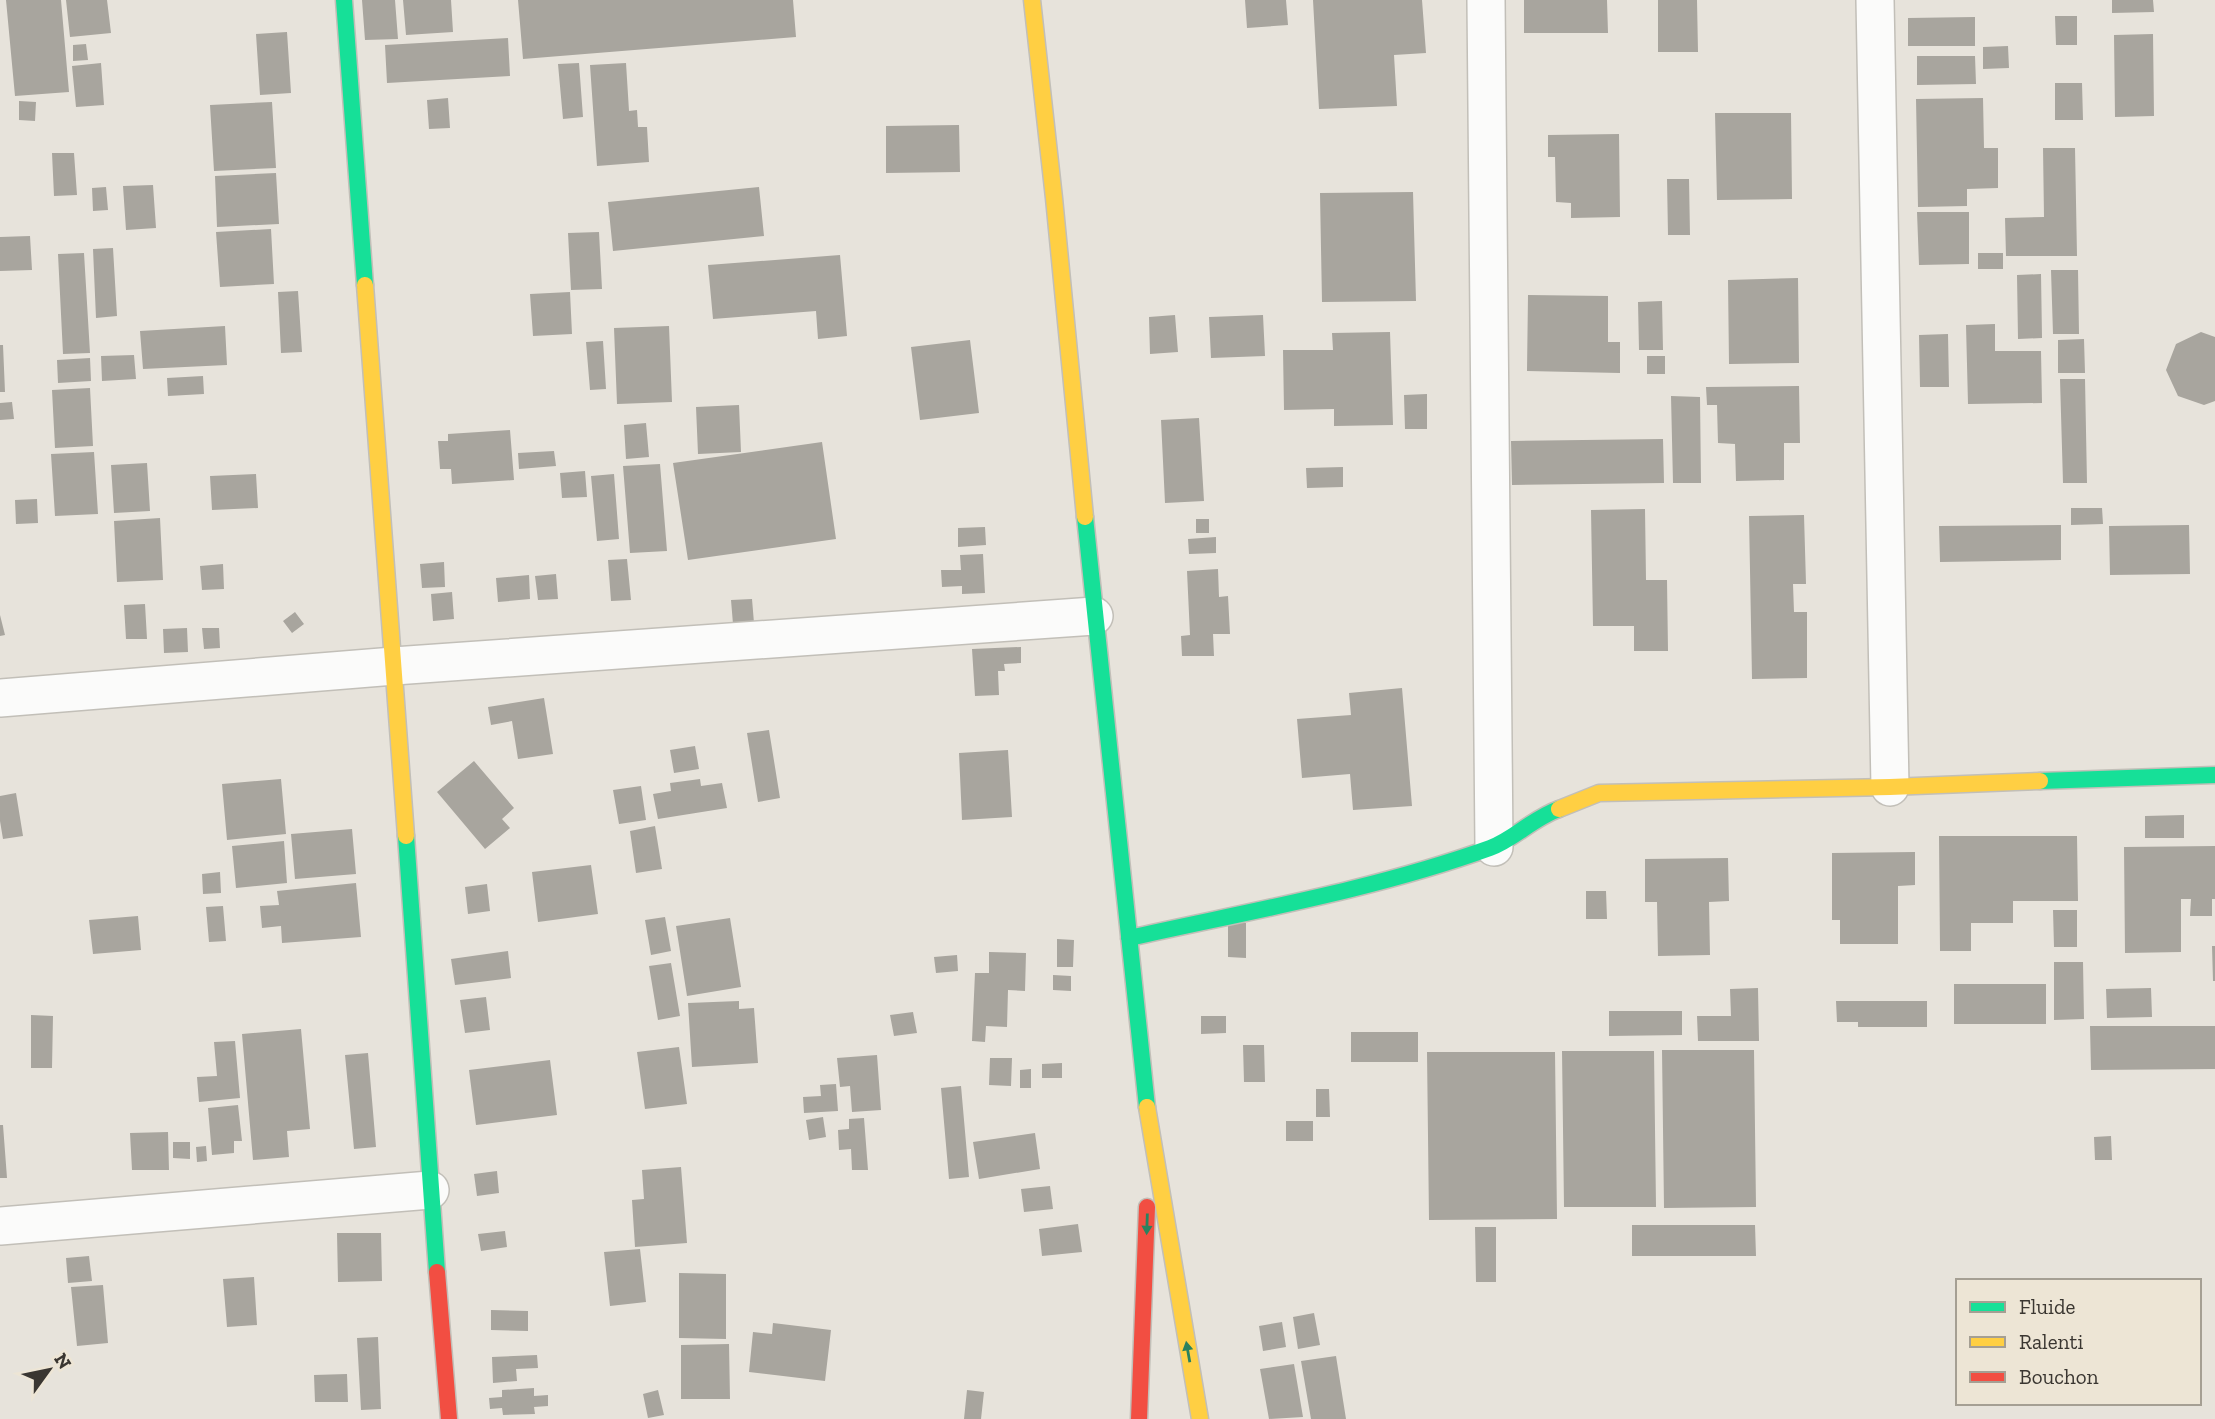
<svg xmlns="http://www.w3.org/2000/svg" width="2215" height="1419" viewBox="0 0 2215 1419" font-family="'Zilla Slab',serif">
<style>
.building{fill:#a8a59e}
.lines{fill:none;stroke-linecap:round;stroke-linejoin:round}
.street-casing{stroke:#c2bfb8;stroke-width:40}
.fast-casing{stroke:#c2bfb8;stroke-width:19}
.slow-casing{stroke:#c2bfb8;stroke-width:19}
.jam-casing{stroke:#c2bfb8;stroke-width:19}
.street{stroke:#fbfbfa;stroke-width:37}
.fast{stroke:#16e098;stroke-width:16}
.slow{stroke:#ffcf43;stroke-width:16}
.jam{stroke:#f24e42;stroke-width:16}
.oneway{fill:#2a825f}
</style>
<rect width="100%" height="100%" fill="#e7e3db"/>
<!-- building -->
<path class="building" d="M6,0H61L69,92L15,96Z
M66,0H107L111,33L70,37Z
M362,0H395L398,39L365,40Z
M403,0H451L453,32L406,35Z
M518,0H793L796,37L523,59Z
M1245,0H1286L1288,25L1247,28Z
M1313,0H1422L1426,53L1394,55L1397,106L1319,109Z
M1524,0H1607L1608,33H1524Z
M1658,0H1697L1698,52H1658Z
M2112,0H2153L2154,12L2112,13Z
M2055,16H2077V45H2056Z
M1975,17V46H1908V18Z
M287,32L291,93L260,95L256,34Z
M2153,34L2154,116L2115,117L2114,35Z
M508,38L510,76L387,83L385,45Z
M86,44L88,60L73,61V45Z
M2008,46L2009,68L1983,69V47Z
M1917,56H1975L1976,84L1917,85Z
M101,63L104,105L76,107L72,66Z
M579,63L583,117L563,119L558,64Z
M626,63L629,111L637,110L638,127H647L649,162L597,166L590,65Z
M2055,83H2082L2083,120H2055Z
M448,98L450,128L429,129L427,100Z
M1983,98L1984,148H1998V188L1967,189V206L1918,207L1916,99Z
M19,101L36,102L35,121L19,120Z
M272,102L276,168L214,171L210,105Z
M1715,113H1791L1792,199L1717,200Z
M959,125L960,172L886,173V126Z
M1619,134L1620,217L1571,218V203L1556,202L1555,157H1548V135Z
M2043,148H2075L2077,256H2006L2005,218L2044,217Z
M52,153H74L77,195L54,196Z
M276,173L279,224L217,227L215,176Z
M1667,179H1689L1690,235H1668Z
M153,185L156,228L126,230L123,186Z
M106,187L108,210L93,211L92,188Z
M759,187L764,236L613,251L608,202Z
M1413,192L1416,301L1322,302L1320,193Z
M1917,212H1969V264L1919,265Z
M271,229L274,284L220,287L216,232Z
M599,232L602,289L571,290L568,233Z
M30,236L32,270L0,271V237Z
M113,248L117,316L96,318L93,249Z
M84,253L90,353L63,354L58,254Z
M1978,253H2003V269H1978Z
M840,255L847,336L818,339L816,311L713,319L708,265Z
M2051,270H2078L2079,334H2053Z
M2041,274L2042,338L2018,339L2017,275Z
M1798,278L1799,363L1729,364L1728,280Z
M298,291L302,352L281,353L278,292Z
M570,292L572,334L533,336L530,294Z
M1528,295L1608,296V342H1620V373L1527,371Z
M1662,301L1663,350H1639L1638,302Z
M1175,315L1178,352L1150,354L1149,317Z
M1263,315L1265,356L1211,358L1209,317Z
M1995,324V351H2041L2042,403L1968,404L1966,325Z
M225,326L227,365L143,369L140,331Z
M669,326L672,402L617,404L614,328Z
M1390,332L1393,425L1334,426V409L1284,410L1283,350H1333L1332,333Z
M2201,332L2215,337V401L2204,405L2178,396L2166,370L2176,344Z
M1948,334L1949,387H1920L1919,335Z
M2084,339L2085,373H2058V340Z
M970,340L979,413L920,420L911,347Z
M603,341L606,389L590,390L586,342Z
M0,345H3L5,392H0Z
M134,355L136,379L102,381L101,356Z
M1647,356H1665V374H1647Z
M90,358L91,381L58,383L57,360Z
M203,376L204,394L168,396L167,378Z
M2060,379H2085L2087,483H2063Z
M1799,386L1800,443H1784V480L1736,481L1735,444L1718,443L1717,405H1707L1706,387Z
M90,388L93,446L55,448L52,390Z
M1427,394V429H1405L1404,395Z
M1671,396L1700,397L1701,483H1673Z
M12,402L14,419L0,420V403Z
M739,405L741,452L698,454L696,407Z
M1199,418L1204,501L1165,503L1161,420Z
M646,423L649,457L626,459L624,425Z
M510,430L514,480L452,484L451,469H440L438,441H448V434Z
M1663,439L1664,483L1512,485L1511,441Z
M822,442L836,539L688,560L673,463Z
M554,451L556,466L519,469L518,453Z
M94,452L98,514L55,516L51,454Z
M147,463L150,511L114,513L111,465Z
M660,464L667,551L630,553L623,466Z
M1343,467V487L1307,488L1306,468Z
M585,471L587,497L562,498L560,473Z
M256,474L258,508L212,510L210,476Z
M614,474L619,539L597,541L591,476Z
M37,499L38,523L16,524L15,500Z
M2071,508H2102L2103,524L2071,525Z
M1645,509L1646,580H1667L1668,651H1634V626H1593L1591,510Z
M1804,515L1806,584H1793L1794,612H1807V678L1752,679L1749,516Z
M160,518L163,580L117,582L114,521Z
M1196,519H1209V533H1196Z
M2061,525V560L1940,562L1939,526Z
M2189,525L2190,574L2110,575L2109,526Z
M985,527L986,545L958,547V528Z
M1216,537V553L1189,554L1188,539Z
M983,554L985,593L962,594V586L942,587L941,570H961L960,555Z
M627,559L631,600L611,601L608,560Z
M444,562L445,587L422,588L420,564Z
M223,564L224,589L202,590L200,566Z
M1218,569L1219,597L1228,596L1230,634H1213L1214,656H1182L1181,636L1190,635L1187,571Z
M556,574L558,599L538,600L535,576Z
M529,575L530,599L498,602L496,578Z
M452,592L454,619L433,621L431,594Z
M752,599L754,623L733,624L731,600Z
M145,604L147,639H126L124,605Z
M295,612L304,624L292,633L283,621Z
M0,615L5,635L0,636Z
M187,628L188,652L164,653L163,629Z
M202,628H219L220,648L204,649Z
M1021,647V663L1004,664L1005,671H998L999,695L975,696L972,649Z
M1402,688L1412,806L1353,810L1350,774L1302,778L1297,719L1351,715L1349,693Z
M544,698L553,754L518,759L512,721L491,725L488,707Z
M769,730L780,798L758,802L747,733Z
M695,746L699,769L674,773L670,750Z
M1008,750L1012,817L962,820L959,753Z
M474,761L514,808L502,819L510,828L485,849L437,792Z
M281,779L286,834L227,840L222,784Z
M700,779L701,786L722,783L727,808L658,819L653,794L671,791L670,783Z
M641,786L646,820L619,824L613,790Z
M16,793L23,836L3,839L0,821V796Z
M2184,815V838H2145V816Z
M655,826L662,869L636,873L630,831Z
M352,829L356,874L295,879L291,834Z
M1939,836H2077L2078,901H2013V923H1971V951H1940Z
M284,841L287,883L236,888L232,846Z
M2215,846V899H2212V916H2190L2191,899H2181V952L2125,953L2124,847Z
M1915,852V885L1898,886V944H1840V920H1832V853Z
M1728,858L1729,901L1709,902L1710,955L1658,956L1657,902H1645V859Z
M591,865L598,914L538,922L532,872Z
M220,872L221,893L203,894L202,874Z
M356,883L361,937L282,943L281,926L262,928L260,906L279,905L277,891Z
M487,884L490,911L468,914L465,887Z
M1586,891H1606L1607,919H1586Z
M223,906L226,941L209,942L206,907Z
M2053,910H2077V947H2054Z
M138,916L141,950L93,954L89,920Z
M665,917L671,951L651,955L645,920Z
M730,918L741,987L687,996L676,926Z
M1228,923H1246V958L1228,957Z
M1057,939L1074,940L1073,967H1057Z
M2212,946H2215V981H2213Z
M508,951L511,978L455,985L451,959Z
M989,952L1026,953L1025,991L1008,990L1007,1027L986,1026L985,1042L972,1041L975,973H989Z
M957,955L958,971L936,973L934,957Z
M2054,962H2083L2084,1019L2054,1020Z
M671,963L680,1016L658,1020L649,966Z
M1053,975L1071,976V991L1053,990Z
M1954,984H2046V1024H1954Z
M1758,988L1759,1041H1698L1697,1016H1731L1730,989Z
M2151,988L2152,1017L2107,1018L2106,989Z
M486,997L490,1030L465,1033L460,1000Z
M739,1001V1009L754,1008L758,1063L692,1067L688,1003Z
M1836,1001H1927V1027H1858V1022H1837Z
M1609,1011H1682V1035L1609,1036Z
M913,1012L917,1033L894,1036L890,1015Z
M31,1015L53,1016L52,1068H31Z
M1201,1016H1226V1033L1201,1034Z
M2090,1026H2215V1069L2091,1070Z
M301,1029L310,1129L287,1131L289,1157L253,1160L242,1034Z
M1351,1032H1418V1062H1351Z
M235,1041L240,1098L199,1102L197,1077L217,1076L214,1042Z
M1243,1045H1264L1265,1082H1244Z
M679,1047L687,1104L645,1109L637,1052Z
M1662,1050H1754L1756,1207L1664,1208Z
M1562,1051H1654L1656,1207H1564Z
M1427,1052H1555L1557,1219L1429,1220Z
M368,1053L376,1147L354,1149L345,1055Z
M877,1055L881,1110L852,1112L850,1086L840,1087L837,1058Z
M990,1058H1012L1011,1086L989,1085Z
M550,1060L557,1115L476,1125L469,1070Z
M1062,1063V1078H1042V1064Z
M1031,1069V1088H1020V1070Z
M836,1084L838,1111L804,1113L803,1097L821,1096L820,1085Z
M961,1086L969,1177L949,1179L941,1088Z
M1316,1089H1329L1330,1117H1316Z
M238,1105L242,1141H234V1153L212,1155L208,1108Z
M823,1117L826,1137L809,1140L806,1120Z
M864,1118L868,1170H852L851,1149L839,1150L838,1130L849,1129V1119Z
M1286,1121H1313V1141H1286Z
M0,1125H3L7,1178H0Z
M168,1132L169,1170H132L130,1133Z
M1035,1133L1040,1169L979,1179L973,1142Z
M2111,1136L2112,1160H2095L2094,1137Z
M173,1142H190V1159L173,1158Z
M206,1146L207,1161L197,1162L196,1147Z
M681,1167L687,1243L635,1247L632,1200L644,1199L642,1170Z
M497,1171L499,1193L477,1196L474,1174Z
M1050,1186L1053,1209L1024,1212L1021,1189Z
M1078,1224L1082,1252L1042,1256L1039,1229Z
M1632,1225H1755L1756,1256H1632Z
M1475,1227H1496V1282H1476Z
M505,1231L507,1247L481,1251L478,1234Z
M337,1233H381L382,1281L338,1282Z
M640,1249L646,1302L610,1306L604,1252Z
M89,1256L92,1281L68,1283L66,1258Z
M679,1273L726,1274V1339L679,1338Z
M254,1277L257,1325L227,1327L223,1279Z
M103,1285L108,1343L77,1346L71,1287Z
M491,1310L528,1311V1331L491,1330Z
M1314,1313L1320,1345L1298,1349L1293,1317Z
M1282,1322L1286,1347L1263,1351L1259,1326Z
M773,1323L831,1330L825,1381L749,1372L753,1332L772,1334Z
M378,1337L381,1409L361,1410L357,1338Z
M729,1344L730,1399H681V1345Z
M537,1355L538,1368L516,1369L517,1381L493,1383L492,1357Z
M1336,1356L1346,1419H1311L1301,1361Z
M1294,1364L1303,1417L1269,1419L1260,1369Z
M347,1374L348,1402H315L314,1375Z
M534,1388V1396L548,1395V1406L534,1407L535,1414L503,1415L502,1408L490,1409L489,1398L502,1397V1390Z
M658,1390L664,1415L648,1418L643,1394Z
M967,1390L984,1392L981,1419H964Z"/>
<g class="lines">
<!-- street casing -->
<g class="street-casing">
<path id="street" d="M1486,0L1494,847
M1875,0L1890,787
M0,698L394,666L1094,616
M0,1226L430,1190"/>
</g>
<!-- fast casing -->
<g class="fast-casing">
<path id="fast" d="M344,0L365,285
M1085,517L1147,1107
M2040,781L2215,775
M406,836L437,1272
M1129,938C1250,911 1373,890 1490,848C1513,840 1533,818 1559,809"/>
</g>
<!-- slow casing -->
<g class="slow-casing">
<path id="slow" d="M1032,0L1054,198L1085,517
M365,285L406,836
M1559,809L1599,793L1890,787L2040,781
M1147,1107L1200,1419"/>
</g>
<!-- jam casing -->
<g class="jam-casing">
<path id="jam" d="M437,1272L449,1419
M1139,1419L1147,1207"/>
</g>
<!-- street -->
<use href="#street" class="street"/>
<!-- fast -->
<use href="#fast" class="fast"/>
<!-- slow -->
<use href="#slow" class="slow"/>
<!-- jam -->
<use href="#jam" class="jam"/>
</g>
<!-- one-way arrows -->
<defs><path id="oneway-solid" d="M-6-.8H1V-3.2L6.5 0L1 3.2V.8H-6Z" transform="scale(1.75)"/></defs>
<g class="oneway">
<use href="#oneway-solid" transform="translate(1147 1224) rotate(92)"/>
<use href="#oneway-solid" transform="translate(1188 1352) rotate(-100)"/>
</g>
<!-- legend -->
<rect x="1956" y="1279" width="245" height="126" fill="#ede5d5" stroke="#a59f93" stroke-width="2"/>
<rect x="1970" y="1302" width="35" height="10" fill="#16e098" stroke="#a59f93" stroke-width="2"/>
<text x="2019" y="1314" font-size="21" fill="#3a3631">Fluide</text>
<rect x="1970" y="1337" width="35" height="10" fill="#ffcf43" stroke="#a59f93" stroke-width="2"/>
<text x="2019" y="1349" font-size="21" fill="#3a3631">Ralenti</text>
<rect x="1970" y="1372" width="35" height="10" fill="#f24e42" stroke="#a59f93" stroke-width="2"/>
<text x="2019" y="1384" font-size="21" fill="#3a3631">Bouchon</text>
<!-- north arrow -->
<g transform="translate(49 1370) rotate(57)" stroke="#ede5d5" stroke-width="5" paint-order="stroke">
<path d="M0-5L12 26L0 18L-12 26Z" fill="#3a3631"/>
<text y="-10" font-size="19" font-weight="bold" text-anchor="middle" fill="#3a3631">N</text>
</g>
</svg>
